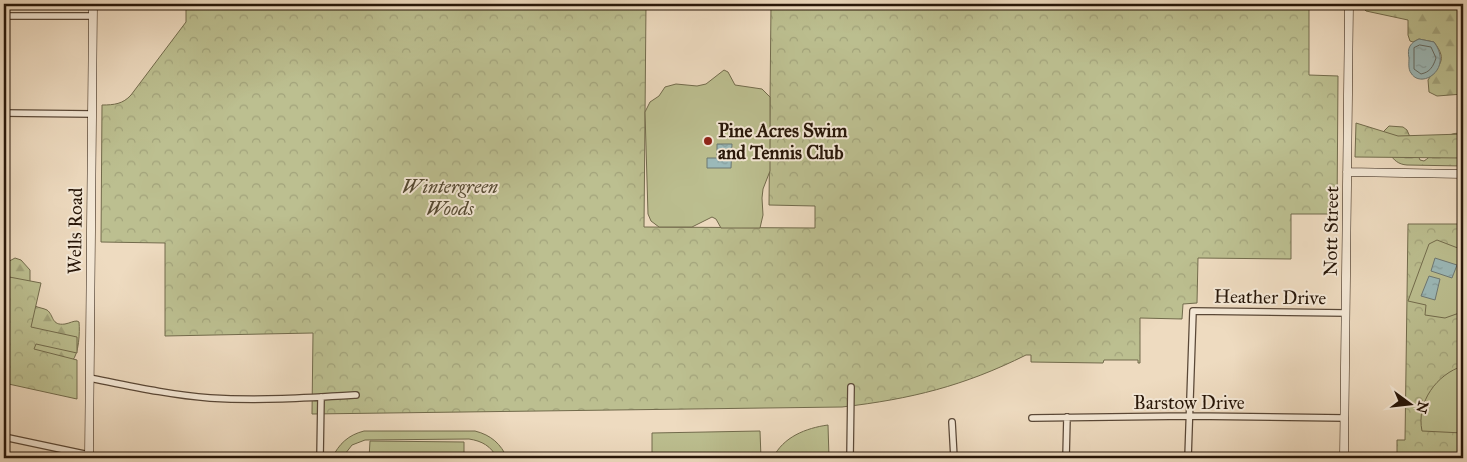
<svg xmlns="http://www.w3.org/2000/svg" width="1467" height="462" viewBox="0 0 1467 462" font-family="'IM FELL Great Primer',serif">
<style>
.forest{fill:url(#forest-firs);stroke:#726b4c}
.park{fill:url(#park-crowns);stroke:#726b4c}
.pitch{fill:#bcbf90;stroke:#726b4c}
.water{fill:url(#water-ripples);stroke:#6d7873}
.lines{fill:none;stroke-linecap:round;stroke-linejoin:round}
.shore{stroke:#626861;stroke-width:1}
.street-casing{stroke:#5a4837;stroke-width:8}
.secondary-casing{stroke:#281709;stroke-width:9}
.street{stroke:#f4e8d6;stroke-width:5.5}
.secondary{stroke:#f4e8d6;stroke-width:8}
.poi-dot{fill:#8f2418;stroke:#f4e8d6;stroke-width:2}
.labels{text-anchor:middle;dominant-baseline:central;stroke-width:4;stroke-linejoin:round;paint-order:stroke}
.poi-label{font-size:19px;font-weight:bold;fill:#281709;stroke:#f4e8d6;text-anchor:start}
.park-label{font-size:19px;font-style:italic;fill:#544932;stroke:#f4e8d6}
.street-label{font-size:19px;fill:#281709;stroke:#f4e8d6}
</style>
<defs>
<pattern id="forest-firs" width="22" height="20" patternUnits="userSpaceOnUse" patternTransform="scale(1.25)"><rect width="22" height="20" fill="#bcbf90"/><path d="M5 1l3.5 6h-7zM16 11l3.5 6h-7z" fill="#a2a37b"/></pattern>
<pattern id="park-crowns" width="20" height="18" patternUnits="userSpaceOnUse" patternTransform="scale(1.25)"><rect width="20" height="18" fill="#bcbf90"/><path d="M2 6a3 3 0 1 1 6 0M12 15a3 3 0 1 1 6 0" fill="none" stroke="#a2a37b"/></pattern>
<pattern id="water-ripples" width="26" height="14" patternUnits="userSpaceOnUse" patternTransform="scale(1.25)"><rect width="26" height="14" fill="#9bb9b9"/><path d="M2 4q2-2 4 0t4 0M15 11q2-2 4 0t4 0" fill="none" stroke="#869e9e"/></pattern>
</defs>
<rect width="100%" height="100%" fill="#eedbc0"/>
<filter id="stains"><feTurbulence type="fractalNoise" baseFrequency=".004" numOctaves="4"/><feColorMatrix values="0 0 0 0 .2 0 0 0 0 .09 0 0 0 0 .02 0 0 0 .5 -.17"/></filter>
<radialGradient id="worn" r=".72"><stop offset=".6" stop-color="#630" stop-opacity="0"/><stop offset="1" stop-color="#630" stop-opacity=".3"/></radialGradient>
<!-- forest -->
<path class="forest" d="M1364,4H1463V94L1437,96L1429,92L1428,80C1438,64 1449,62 1434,42L1419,39L1413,42L1410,41L1408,35V20L1366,11L1364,9Z
M1389,126L1403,127L1407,130L1420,160L1424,161C1439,152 1442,129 1463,134V166L1407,165C1390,164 1387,147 1382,133Z
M15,258L21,260L30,270V290L35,306C39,308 43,308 47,310C54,315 51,326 65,324C70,323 73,321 77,321L79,322C80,332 79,354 72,361L4,377V264Z"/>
<!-- park -->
<path class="park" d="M186,4H646L644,227L815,228V206L769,205L771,4H1309V75L1338,76L1337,214H1291V259L1198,258L1197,303L1183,304L1182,319L1140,318V363H1138V360H1104L1103,363L1031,362V355H1026C964,386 911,399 842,407L312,414L313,333L165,336V243L101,242L102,105C114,105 123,104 131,95L186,22Z
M1356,123L1398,136L1463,134V158L1355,157Z
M1408,224H1463V458H1397V440H1405Z
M4,276L41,283L31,327L77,337V353L36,344L34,349L77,360V399L4,383V342L6,338L4,337Z"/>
<!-- pitch -->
<path class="pitch" d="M724,70L728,72L735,85L762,89L770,97V171L763,189L762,198L763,215L760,228H721L716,219L712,217L692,227H659L651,221L648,214L645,112L650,102L659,96L665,87L676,84L697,86L706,84Z
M1437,240L1463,250V302L1460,305L1462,312L1445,318L1425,315L1426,305L1408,301L1429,244Z
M1463,366V433L1422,431C1416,402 1437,374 1463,366Z
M828,425L829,458H773C783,437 806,428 828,425Z
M364,431H475C491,435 501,444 507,458H497C491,446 482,441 469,439L365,440L352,445L342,458H332C339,444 348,435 364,431Z
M760,431L761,458H652V433Z
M370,441L464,442V458H369Z"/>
<!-- water -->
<path class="water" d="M1419,39L1434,42C1454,69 1421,90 1411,73C1408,69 1409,63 1409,58C1407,48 1410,43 1419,39Z
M717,144H732L731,168H707V158H717Z
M1435,258L1457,265L1452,278L1431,271Z
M1429,276L1440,279L1435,300L1421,296Z"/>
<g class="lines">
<!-- shore -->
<path class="shore" d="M1420,45L1431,47L1436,58C1433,67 1430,72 1421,74L1414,69V48Z"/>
<!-- street casing -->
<g class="street-casing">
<path id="street" d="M4,16H93
M4,113L92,114
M90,378C130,386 170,395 210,398C259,401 307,398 356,395
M1032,418L1189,416L1345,418
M952,422L954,458
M4,437L89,455
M320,458L321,397
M850,458L851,387
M1066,458L1067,417
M1188,458L1193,311L1346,313"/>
</g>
<!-- secondary casing -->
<g class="secondary-casing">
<path id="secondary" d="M1347,172L1463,174
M89,458L93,4
M1344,458L1349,4"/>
</g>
<!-- street -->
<use href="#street" class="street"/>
<!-- secondary -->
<use href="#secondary" class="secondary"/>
</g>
<!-- markers -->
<circle class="poi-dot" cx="708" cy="141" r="5"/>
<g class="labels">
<!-- poi labels -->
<g class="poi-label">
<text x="718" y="130">Pine Acres Swim<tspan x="718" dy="22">and Tennis Club</tspan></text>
</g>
<!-- park labels -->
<g class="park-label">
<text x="450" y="186">Wintergreen<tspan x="450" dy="22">Woods</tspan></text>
</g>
<!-- street labels -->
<g class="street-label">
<text transform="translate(75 231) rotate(-89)">Wells Road</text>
<text transform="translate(1331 231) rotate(-89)">Nott Street</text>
<text transform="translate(1270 297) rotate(1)">Heather Drive</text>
<text x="1189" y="402">Barstow Drive</text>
</g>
</g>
<!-- margin -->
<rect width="1467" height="462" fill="none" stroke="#eedbc0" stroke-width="20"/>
<rect x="5" y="5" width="1457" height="452" fill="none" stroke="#281709" stroke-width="2.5"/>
<rect x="10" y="10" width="1447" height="442" fill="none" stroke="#281709"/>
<!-- north arrow -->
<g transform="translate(1410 404) rotate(105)" stroke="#f4e8d6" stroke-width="4" paint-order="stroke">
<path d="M0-4L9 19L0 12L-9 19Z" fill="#281709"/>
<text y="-8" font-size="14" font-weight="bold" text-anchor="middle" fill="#281709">N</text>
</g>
<rect width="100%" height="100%" filter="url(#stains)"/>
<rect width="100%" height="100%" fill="url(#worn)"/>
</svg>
